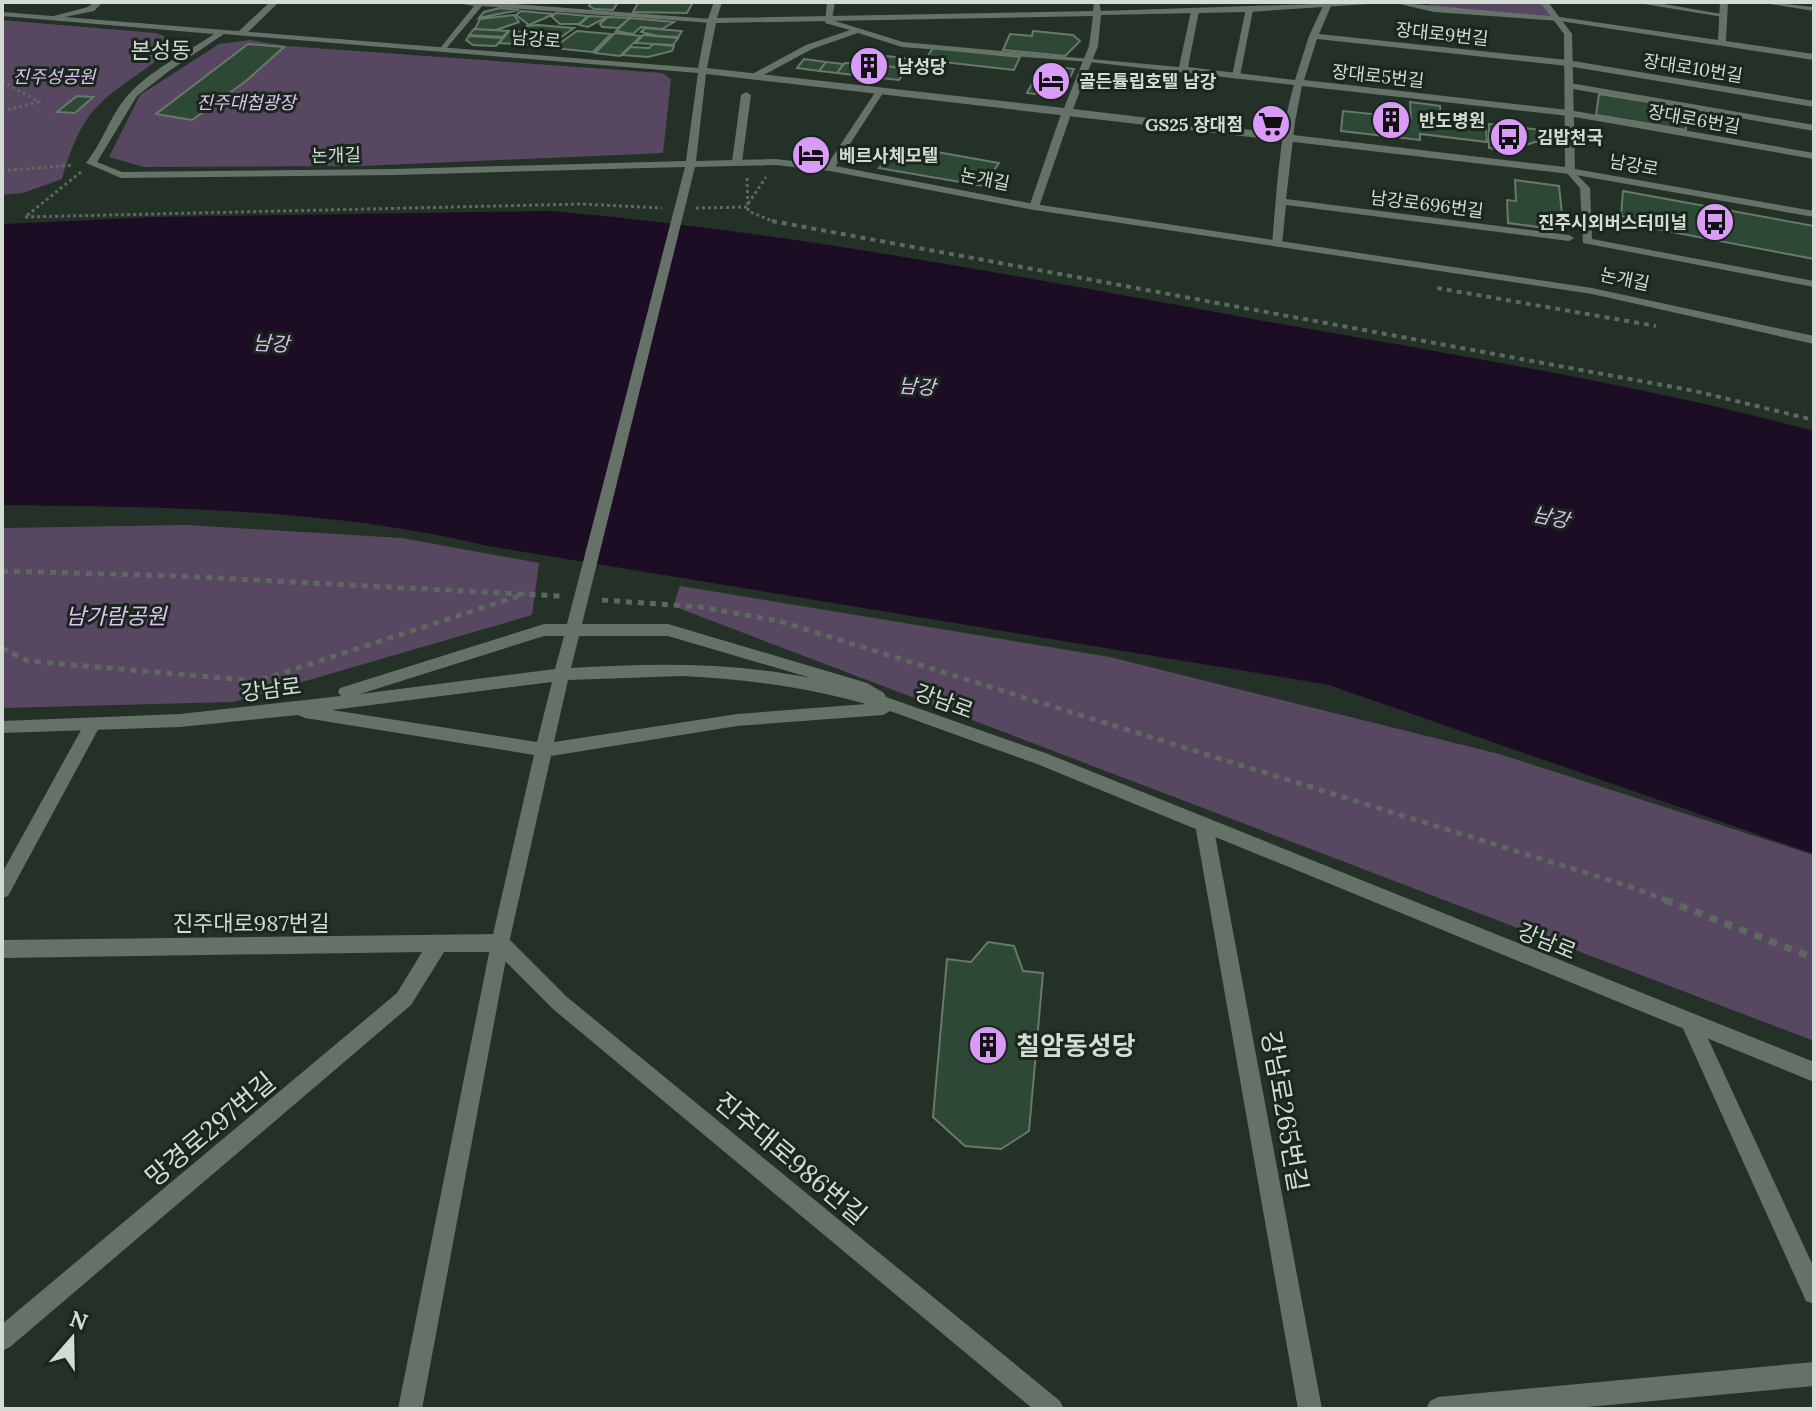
<svg xmlns="http://www.w3.org/2000/svg" width="1816" height="1411" viewBox="0 0 1816 1411" font-family="Lora,'Noto Sans KR',serif">
<style>
.green{fill:#584760}
.water{fill:#1d0d24}
.building{fill:#2d4935;stroke:#69786d;stroke-width:2}
.lines{fill:none;stroke-linecap:round;stroke-linejoin:round}
.path-far3{stroke:#5d6960;stroke-width:3;stroke-dasharray:3 3;stroke-linecap:butt}
.path-far2{stroke:#5d6960;stroke-width:4;stroke-dasharray:5 5;stroke-linecap:butt}
.path-far1{stroke:#5d6960;stroke-width:5;stroke-dasharray:6 6;stroke-linecap:butt}
.path{stroke:#5d6960;stroke-width:7;stroke-dasharray:8 8;stroke-linecap:butt}
.service{fill:#667269;fill-rule:evenodd}
.minor{fill:#667269;fill-rule:evenodd}
.tertiary{fill:#667269;fill-rule:evenodd}
.labels{text-anchor:middle;dominant-baseline:central;stroke-width:6;stroke-linejoin:round;paint-order:stroke}
.far-street-label{font-size:18px;fill:#d3dbd4;stroke:#1a271e}
.far-poi-label{font-size:18px;font-weight:bold;fill:#d3dbd4;stroke:#1a271e;text-anchor:start}
.far-park-label{font-size:18px;font-style:italic;fill:#e1c0f2;stroke:#1a271e}
.far-water-label{font-size:20px;font-style:italic;fill:#ddbcee;stroke:#1a271e}
.far-quarter-label{font-size:22px;fill:#cbdccf;stroke:#1a271e}
.park-label{font-size:22px;font-style:italic;fill:#e1c0f2;stroke:#1a271e}
.street-label{font-size:22px;fill:#d3dbd4;stroke:#1a271e}
.near-poi-label{font-size:26px;font-weight:bold;fill:#d3dbd4;stroke:#1a271e;text-anchor:start}
.near-street-label{font-size:26px;fill:#d3dbd4;stroke:#1a271e}
</style>
<rect width="100%" height="100%" fill="#243127"/>
<!-- green -->
<path class="green" d="M1424,2H1544L1560,19L1441,10Z
M2,20L155,33L164,36L173,46C150,70 116,85 94,110C78,128 68,157 62,179L23,193L2,195Z
M250,40L287,46L662,73L671,79L663,153L362,166L144,167L109,157L140,95L219,44Z
M187,525L402,538L539,563L532,615L233,702L2,708V528Z
M680,586L1110,657L1499,754L1814,855V1041L673,606Z"/>
<!-- water -->
<path class="water" d="M551,211C791,232 1027,278 1264,321C1448,354 1633,383 1814,431V854L1329,685L488,546C330,508 164,507 2,505V224L157,217Z"/>
<!-- building -->
<path class="building" d="M592,2H618L613,10L594,9L589,6Z
M693,2L687,13L633,12L638,3H620Z
M500,8L519,10L479,18L484,12Z
M521,11L554,14L529,25L516,15Z
M556,13L588,16L579,24H560L552,17Z
M514,15L519,22L496,30L475,29L480,19Z
M589,16L607,17L588,27L579,25Z
M608,17L630,18L618,28L602,27L600,24Z
M630,18L674,22L662,29L641,27L633,34L616,31Z
M538,25L574,28L548,46L499,43L509,31L522,32L527,26Z
M645,28L682,31L678,37L658,36L641,32Z
M474,29L508,31L503,37L469,35Z
M577,31L611,34L593,52L553,48Z
M1033,31L1073,35L1080,41L1065,56L1003,50L1010,34L1032,36Z
M615,33L641,36L620,56L595,53Z
M643,35L678,38L673,45L636,43Z
M469,36L503,38L496,46L473,45L466,40Z
M248,44L284,47L246,81L192,120L156,114Z
M653,44L674,46L672,51L648,57L622,55L631,47L649,48Z
M933,48L1020,57L1014,70L925,60Z
M868,54L885,56L871,77L854,75Z
M886,56L913,59L907,69L880,65Z
M804,59L826,62L819,71L797,68Z
M826,62L843,64L837,73L819,71Z
M845,63L860,64L853,75L837,73Z
M879,65L907,69L899,80L871,77Z
M1042,65L1074,69L1061,97L1027,93Z
M1599,94L1686,108V130L1596,115Z
M77,96L93,97L75,113L57,112Z
M1410,102L1440,106L1441,123L1486,128L1487,142L1420,134V140L1341,131L1343,111L1411,118Z
M1489,124L1541,130V140L1508,151L1489,148Z
M897,145L999,163L983,186L879,168Z
M1515,180L1559,186L1563,223L1553,229L1508,223L1507,200L1516,201Z
M1623,191L1814,226V259L1635,225V219L1621,216Z
M988,942L1014,946L1023,971L1043,973L1029,1131L1001,1149L965,1146L933,1117L947,959L971,962Z"/>
<g class="lines">
<!-- path-far3 -->
<path class="path-far3" d="M2,81L39,102L2,111
M2,171L73,165
M81,172L25,217L582,204L662,208
M747,178L748,211L777,223
M696,208L746,207L766,177"/>
<!-- path-far2 -->
<path class="path-far2" d="M772,221L1695,391L1814,420
M1437,288L1656,326"/>
<!-- path-far1 -->
<path class="path-far1" d="M2,571L178,576L560,596
M602,600L700,607L779,621L1628,886L1671,902
M2,648L28,661L258,681L525,594"/>
<!-- path -->
<path class="path" d="M1665,900L1814,958"/>
<!-- service -->
<path class="service" d="M1632,2H1652L1727,15L1723,17Z
M1246,8L1253,10L1240,76L1236,79L1232,76Z
M1570,83L1814,125V131L1567,88L1566,86Z
M746,92L751,95L742,162L737,165L732,162L741,95Z
M1570,168L1590,188L1592,239L1814,281V287L1583,243L1580,188L1565,171Z"/>
<!-- minor -->
<path class="minor" d="M94,2H103L94,11L50,20L46,18L88,7Z
M270,2H279L245,35H239V31Z
M451,2H487L711,19L715,21L711,23L482,6L445,50L441,47L474,6Z
M827,2H835L832,20L903,42L1179,67L1191,11L1195,9L1199,11L1188,67L1295,80L1309,36L1323,6L1327,4L1331,6L1319,34L1567,60L1814,101V107L1567,66L1317,39L1304,80L1569,110L1814,153V159L1569,116L1302,86L1295,122L1286,199L1569,235L1574,238L1569,241L1286,205L1282,244L1277,247L1272,244C1277,191 1279,136 1294,85L1089,62L902,47L858,33L812,49L760,77H754V73L806,45L850,30L825,23Z
M1391,2L1560,17L1718,40L1720,2H1728L1726,41L1814,54V60L1560,21L1434,12Z
M1766,2L1814,7V11L1770,4Z
M878,88L885,90L833,170H827L825,168Z
M1066,111L1071,114L1039,207L1030,209L1029,207L1061,114Z
M92,720L98,721L100,726L8,896L2,898V873L86,721Z
M1204,817L1210,819L1213,824L1322,1409H1298L1195,824L1198,819Z
M500,934L507,937L567,997L1060,1401L1064,1409H1033L553,1009L496,952H444L411,1005L10,1347L2,1351V1324L397,993L422,952L2,958V940Z
M1691,1015L1698,1017L1814,1268V1304L1806,1301L1681,1024L1684,1017Z
M1814,1362V1386L1566,1409H1426L1430,1401L1438,1397Z"/>
<!-- tertiary -->
<path class="tertiary" d="M714,2H722L717,18L1093,11L1094,2H1099L1101,11L1372,2L1368,4L1249,12L1101,15L1098,46L1073,109L1565,167L1564,34L1540,2H1548L1572,34L1575,169L1814,211V217L1570,174L706,74L696,161L775,159L830,165L1034,204L1592,288L1814,336V344L1592,294L1034,210L830,171L775,165L695,167L582,624H668L867,683L884,693L886,697L1048,754L1814,1062V1082L1037,764L890,711L883,715L737,726L551,756L509,943L422,1409H398L491,943L534,755L305,718L298,715L180,727L2,733V721L180,714L341,696L338,692L340,688L544,624H567L685,167L394,175L121,178L86,163C102,143 109,119 124,100C147,71 185,54 214,34L2,16V12L698,68L707,21ZM1093,16L1089,46L1064,108L707,68L716,23ZM224,34L698,73L686,161L394,169L122,172L97,162L137,96L169,71ZM544,636H564L555,669L360,694ZM579,636H668L811,678C732,662 652,663 571,668ZM682,676C745,679 805,687 866,704L737,714L554,742L568,680ZM552,682L537,742L332,710Z"/>
</g>
<!-- icons -->
<defs>
<g id="building-disc" transform="scale(2)"><circle r="9.5" fill="#d99af8" stroke="#1a271e"/><path d="M-4-6H4V6H1V3H-1V6H-4ZM-2.5-4.3h1.7v1.8h-1.7ZM.8-4.3h1.7v1.8H.8ZM-2.5-1h1.7V.8h-1.7ZM.8-1h1.7V.8H.8Z" fill="#111"/></g>
<g id="hotel-disc" transform="scale(2)"><circle r="9.5" fill="#d99af8" stroke="#1a271e"/><path d="M-6-4.5h1.5V1H6V5H4.5V3h-9V5H-6ZM-4 0a1.8 1.8 0 1 1 3.6 0ZM.5 0V-2.5h3Q6-2.5 6 0Z" fill="#111"/></g>
<g id="supermarket-disc" transform="scale(2)"><circle r="9.5" fill="#d99af8" stroke="#1a271e"/><path d="M-6-5.5h2.5l.6 2H6L4.5 2H-2.5L-4.4-4H-6ZM-1.5 3.2a1.3 1.3 0 1 0 .1 0ZM3 3.2a1.3 1.3 0 1 0 .1 0Z" fill="#111"/></g>
<g id="bus-disc" transform="scale(2)"><circle r="9.5" fill="#d99af8" stroke="#1a271e"/><path d="M-5-6H5V4H4V6H2V4H-2V6H-4V4H-5ZM-3.5-4V0h7V-4ZM-3.5 1.2v1.5H-2V1.2ZM2 1.2v1.5H3.5V1.2Z" fill="#111"/></g>
</defs>
<g fill-rule="evenodd">
<use href="#building-disc" x="869" y="66"/>
<use href="#hotel-disc" x="1051" y="81"/>
<use href="#building-disc" x="1391" y="120"/>
<use href="#supermarket-disc" x="1271" y="124"/>
<use href="#bus-disc" x="1509" y="137"/>
<use href="#hotel-disc" x="811" y="155"/>
<use href="#bus-disc" x="1715" y="222"/>
<use href="#building-disc" x="988" y="1045"/>
</g>
<g class="labels">
<!-- far-street labels -->
<g class="far-street-label">
<text transform="translate(1442 34) rotate(6)">장대로9번길</text>
<text transform="translate(536 39) rotate(5)">남강로</text>
<text transform="translate(1693 68) rotate(9)">장대로10번길</text>
<text transform="translate(1378 76) rotate(6)">장대로5번길</text>
<text transform="translate(1694 119) rotate(10)">장대로6번길</text>
<text transform="translate(336 155) rotate(-1)">논개길</text>
<text transform="translate(1634 165) rotate(10)">남강로</text>
<text transform="translate(985 179) rotate(11)">논개길</text>
<text transform="translate(1427 204) rotate(7)">남강로696번길</text>
<text transform="translate(1625 279) rotate(12)">논개길</text>
</g>
<!-- far-poi labels -->
<g class="far-poi-label">
<text x="897" y="66">남성당</text>
<text x="1079" y="81">골든튤립호텔 남강</text>
<text x="1419" y="120">반도병원</text>
<text x="1243" y="124" text-anchor="end">GS25 장대점</text>
<text x="1537" y="137">김밥천국</text>
<text x="839" y="155">베르사체모텔</text>
<text x="1687" y="222" text-anchor="end">진주시외버스터미널</text>
</g>
<!-- far-park labels -->
<g class="far-park-label">
<text x="54" y="76">진주성공원</text>
<text x="246" y="102">진주대첩광장</text>
</g>
<!-- far-water labels -->
<g class="far-water-label">
<text transform="translate(271 343) rotate(3)">남강</text>
<text transform="translate(917 386) rotate(4)">남강</text>
<text transform="translate(1551 517) rotate(12)">남강</text>
</g>
<!-- far-quarter labels -->
<g class="far-quarter-label">
<text x="161" y="50">본성동</text>
</g>
<!-- park labels -->
<g class="park-label">
<text x="116" y="616">남가람공원</text>
</g>
<!-- street labels -->
<g class="street-label">
<text transform="translate(271 689) rotate(-7)">강남로</text>
<text transform="translate(944 701) rotate(20)">강남로</text>
<text x="251" y="923">진주대로987번길</text>
<text transform="translate(1547 941) rotate(22)">강남로</text>
</g>
<!-- near-poi labels -->
<g class="near-poi-label">
<text x="1016" y="1045">칠암동성당</text>
</g>
<!-- near-street labels -->
<g class="near-street-label">
<text transform="translate(1285 1111) rotate(80)">강남로265번길</text>
<text transform="translate(210 1129) rotate(-40)">망경로297번길</text>
<text transform="translate(791 1158) rotate(40)">진주대로986번길</text>
</g>
</g>
<!-- border -->
<rect width="1816" height="1411" fill="none" stroke="#d3dbd4" stroke-width="8"/>
<!-- north arrow -->
<g transform="translate(72 1339) rotate(20)" stroke="#1a271e" stroke-width="6" paint-order="stroke">
<path d="M0-6L14 30L0 20L-14 30Z" fill="#d3dbd4"/>
<text y="-12" font-size="22" font-weight="bold" text-anchor="middle" fill="#d3dbd4">N</text>
</g>
</svg>
